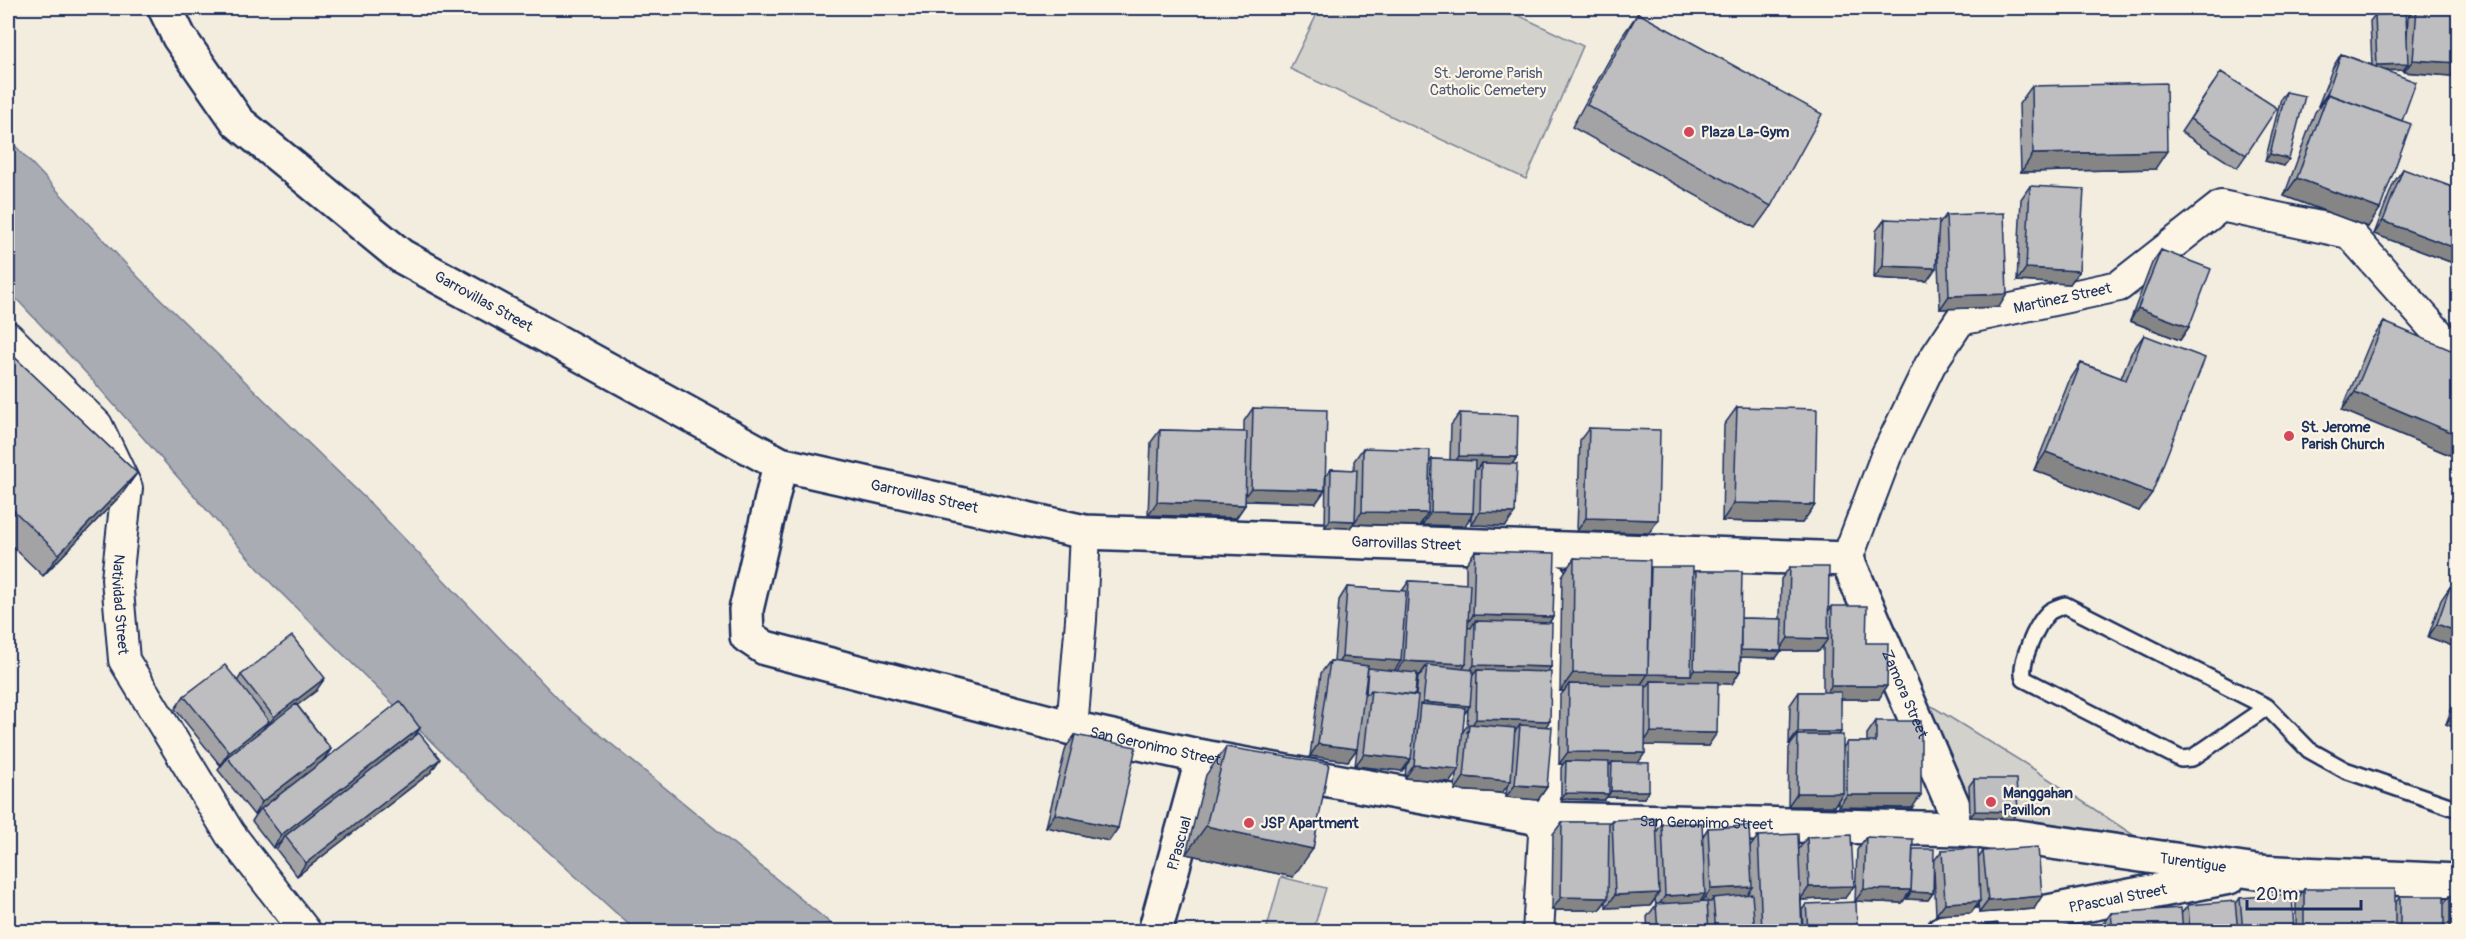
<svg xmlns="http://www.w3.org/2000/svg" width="2466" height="939" viewBox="0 0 2466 939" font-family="Pangolin,sans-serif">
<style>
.green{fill:#d3d1cc;stroke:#778095;stroke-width:1.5}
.water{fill:#a9acb3;stroke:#707a91;stroke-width:1.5}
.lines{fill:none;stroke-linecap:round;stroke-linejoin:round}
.service-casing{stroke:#1b2f5e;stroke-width:20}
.minor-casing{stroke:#1b2f5e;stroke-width:34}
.tertiary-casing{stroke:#1b2f5e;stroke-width:38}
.service{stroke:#fcf5e5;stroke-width:15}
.minor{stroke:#fcf5e5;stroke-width:30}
.tertiary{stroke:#fcf5e5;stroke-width:33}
.wall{fill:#a3a3a5;stroke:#1b2f5e;stroke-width:1.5;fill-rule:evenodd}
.shaded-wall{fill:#858586;stroke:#1b2f5e;stroke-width:1.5}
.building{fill:#bebec0;stroke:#1b2f5e;stroke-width:1.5}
.poi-dot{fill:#d1495b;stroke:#fcf5e5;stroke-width:2}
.labels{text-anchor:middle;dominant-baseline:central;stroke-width:4.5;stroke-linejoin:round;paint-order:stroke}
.park-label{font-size:15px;fill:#49587a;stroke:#fcf5e5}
.poi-label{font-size:15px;font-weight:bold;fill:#1b2f5e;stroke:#fcf5e5;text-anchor:start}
.street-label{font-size:15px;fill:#1b2f5e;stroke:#fcf5e5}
</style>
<rect width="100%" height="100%" fill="#f3ede0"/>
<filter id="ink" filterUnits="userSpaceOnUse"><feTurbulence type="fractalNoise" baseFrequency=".0167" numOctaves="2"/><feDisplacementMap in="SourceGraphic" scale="12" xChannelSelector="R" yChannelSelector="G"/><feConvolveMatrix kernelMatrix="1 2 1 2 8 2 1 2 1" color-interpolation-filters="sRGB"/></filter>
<g filter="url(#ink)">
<!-- green -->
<path class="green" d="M1320,8H1503L1583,46L1526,179L1290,69Z
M1904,689L2032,768L2171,860L1963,829Z
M1281,877L1326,888L1313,931H1266Z"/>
<!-- water -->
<path class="water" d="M8,138L139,278L370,503L565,706L840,931H636L477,787L271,583L86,373L8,290Z"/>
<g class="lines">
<!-- service casing -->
<g class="service-casing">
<path id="service" d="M2267,707L2192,758L2181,759L2024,679C2018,664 2037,624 2048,613C2052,609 2060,607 2065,605L2267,707L2309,750L2345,770L2458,809"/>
</g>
<!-- minor casing -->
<g class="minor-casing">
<g id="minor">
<path id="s1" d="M8,337L97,425L127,488L117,579L124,660L230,834L306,932"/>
<path id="s2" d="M1847,559L1886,456L1930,365L1960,320L2119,286L2221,206L2349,233L2453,350L2458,352"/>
<path d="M1072,728L1081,620L1085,532"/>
<path d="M1538,932L1545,819L1552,579"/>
</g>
</g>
<!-- tertiary casing -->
<g class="tertiary-casing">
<g id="tertiary">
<path id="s3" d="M165,8L179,37L238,122L401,256L780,464L1085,532L1847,559L1963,829"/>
<path id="s4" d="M780,464L746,610L747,636L765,648L1072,728L1203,757L1545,819L1963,829L2257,872L2458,881"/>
<path id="s5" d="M1155,932L1203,757"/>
<path id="s6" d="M1944,932L2229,877"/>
</g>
</g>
<!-- service -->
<use href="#service" class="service"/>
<!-- minor -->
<use href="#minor" class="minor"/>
<!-- tertiary -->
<use href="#tertiary" class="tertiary"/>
</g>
<!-- wall -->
<path class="wall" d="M2415,8H2458V77L2453,76L2454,72L2451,76L2404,72L2405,68L2403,70L2387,71L2402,121L2368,227L2284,196L2315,112L2319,107L2318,106L2333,67L2341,54L2372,65L2370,21L2375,15L2407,37L2408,17Z
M1638,13L1771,206L1755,228L1572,127L1623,35Z
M2213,84L2246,155L2237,168L2181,132Z
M2032,86L2155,169L2021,172L2019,104Z
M2286,92L2289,159L2284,166L2265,161L2281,98Z
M2403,169L2456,264L2374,234L2394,182Z
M2030,186L2079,271L2070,284L2017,281L2021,199Z
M1946,215L1999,307L1940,309L1937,241L1927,281L1874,278L1876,231L1885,219L1938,226Z
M2161,250L2189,327L2180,340L2130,321L2152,263Z
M2384,322L2450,455L2342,410L2371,340Z
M2144,335L2139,511L2034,470L2069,381L2081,363L2121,378L2131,353Z
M8,351L137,473L121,495L43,576L8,542Z
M1737,407L1815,505L1802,523L1722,521L1724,425Z
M1253,408L1325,490L1316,503L1245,501V505L1236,518L1148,515L1151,442L1160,430L1244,432V421Z
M1460,413L1517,457L1512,464L1506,526L1471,525V516L1465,526L1422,525V521L1419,526L1353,524L1350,528L1325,527L1326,476L1331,469L1354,470V461L1363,448L1429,463L1432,459L1450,460L1451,425Z
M1589,428L1649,533L1577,531L1580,440Z
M1475,551L1553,617L1549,623L1551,667L1548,671L1546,727L1547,787L1538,800L1506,797L1507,786L1502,793L1455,790L1456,773L1450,782L1405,778L1406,766L1402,771L1355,766L1357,749L1348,761L1310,756L1321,673L1330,661H1334L1339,600L1347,587L1402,591L1409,581L1466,584V564ZM1417,675H1420L1418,677L1416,695H1415ZM1468,709L1467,726L1462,733L1464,714Z
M1574,558L1693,574L1696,571L1741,618L1780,619L1781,579L1790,567L1828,612L1832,606L1866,643L1879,699H1841L1838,735L1843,748L1847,742H1867V734L1876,721L1912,808L1838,807V801L1834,806H1788L1789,748L1791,744H1789L1790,705L1799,692H1823V645L1819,651H1781L1776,658L1741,657L1740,671L1732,684L1718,683L1708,746L1645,745L1638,763L1649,791L1644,798L1607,797L1604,800L1561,799V768L1563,764H1559L1560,696L1564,691H1560L1562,576Z
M2458,574V648L2428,637L2441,600L2450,587L2453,588Z
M241,675L316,691L297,705L331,749L324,759L420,728L414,737L431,772L297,876L276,849L283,840L273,848L252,821L259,811L254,815L218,770L225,761L220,765L175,709L184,696L238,680Z
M2458,691V729L2446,724Z
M1075,735L1118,828L1109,841L1046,827L1066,747Z
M1226,747L1293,877L1186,854L1206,775Z
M1974,779L2018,812L2013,819L1970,817L1969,786Z
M1612,820L1657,831L1662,824L1703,836L1708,828L1750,847L1758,836L1799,849L1807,837L1845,898L1801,900L1802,932H1648L1647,917L1656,905L1655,899L1650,906L1606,908V901L1599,910H1552L1553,834L1562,822L1609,823Z
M1866,837L1912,849L1934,861L1942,850L1978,859L1983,851L2034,909L1979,913L1978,904L1971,913L1936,915L1934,870L1933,893L1928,900L1907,899V896L1902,903L1855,901L1857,850Z
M2304,889L2395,904L2400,896L2444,904L2450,896L2458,932H2296V902Z
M2240,898L2294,932H2103L2102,925L2111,913L2181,914L2188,905H2235Z
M1806,904L1857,928L1855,932H1803L1802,910Z"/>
<!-- shaded-wall -->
<path class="shaded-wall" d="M2413,60L2458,63V65L2451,76L2404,72Z
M2408,64L2403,70L2372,71L2377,65Z
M2458,68V77L2453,76Z
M2327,94H2328L2319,107L2318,106Z
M2167,151L2155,169L2021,172L2033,154Z
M2270,154L2289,159L2284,166L2265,161Z
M2297,178L2380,209L2368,227L2284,196Z
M2383,221L2458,249V261L2456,264L2374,234Z
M1883,266L1936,268L1927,281L1874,278Z
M2026,268L2079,271L2070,284L2017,281Z
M2007,294L1999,307L1940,309L1949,296Z
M2138,308L2189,327L2180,340L2130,321Z
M2355,392L2458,435V443L2450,455L2342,410Z
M2046,452L2152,493L2139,511L2034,470Z
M1459,456L1517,457L1508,470L1481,463L1477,469H1450Z
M137,473L121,495L43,576L59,554Z
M1251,488L1325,490L1316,503L1242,500Z
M1157,502L1245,505L1236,518L1148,515Z
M1734,503L1815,505L1802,523L1722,521Z
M1362,512L1428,513L1419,526L1353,524Z
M1431,512L1473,513L1465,526L1422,525Z
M1480,512L1515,513L1506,526L1471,525Z
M1586,518L1658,520L1649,533L1577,531Z
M1330,520L1355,521L1350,528L1325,527Z
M1473,615L1553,617L1544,630L1475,621L1471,628L1465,627Z
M2437,624L2458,632V648L2428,637Z
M1788,638L1828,639L1819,651H1779Z
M1740,650L1781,651L1776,658L1736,657Z
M1342,657L1401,661L1392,674L1333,670Z
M1404,661L1466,664L1457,677L1427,665L1420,675L1395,673Z
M1474,665L1551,667L1542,680L1477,670L1471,678H1465Z
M1694,670L1740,671L1732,684L1685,683L1651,681L1647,687H1639L1648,674L1691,675Z
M1573,673L1648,674L1636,692L1569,684L1564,691H1560Z
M325,678L316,691L265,730L274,717Z
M1831,686H1887L1879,699H1823Z
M1423,702L1470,706L1461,719L1420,707Z
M2458,707V729L2446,724Z
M1476,719L1550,721L1541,733L1520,725L1514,733L1467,732Z
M269,721L260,733L227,757L225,761L220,765L229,752Z
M420,728L412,740L285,836L283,840L273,848L281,835Z
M1651,732L1717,733L1708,746L1642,745Z
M1798,732H1841L1832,745L1798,735L1791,744H1789Z
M1318,744L1357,749L1348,761L1310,756Z
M331,749L322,762L261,809L254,815L262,802Z
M1568,752L1645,753L1636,766L1612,762L1610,765L1566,761L1563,764H1559Z
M1364,754L1411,759L1402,771L1355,766Z
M440,759L431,772L297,876L306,863Z
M1414,765L1459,769L1450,782L1405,778Z
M1464,777L1511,781L1502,793L1455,790Z
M1515,785L1547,787L1538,800L1506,797Z
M1611,791H1649L1644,798L1607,797Z
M1565,793L1609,794L1604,800L1561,799Z
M1797,793H1843L1834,806H1788Z
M1847,795H1921L1912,808L1838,807Z
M1975,811L2018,812L2013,819L1970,817Z
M1055,814L1118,828L1109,841L1046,827Z
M1206,826L1313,849L1293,877L1186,854Z
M1854,886L1845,898L1800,900L1809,887Z
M1752,887L1743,900L1713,898L1711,902H1702L1711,889Z
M1864,889L1911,890L1902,903L1855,901Z
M1911,892L1933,893L1928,900L1907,899Z
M1659,893L1650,906L1606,908L1615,895Z
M1705,894L1697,907L1656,909L1665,896Z
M2042,896L2034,909L1979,913L1988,901Z
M1561,897L1608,898L1599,910H1552Z
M1980,901L1971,913L1936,915L1945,903Z
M1857,928L1855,932H1807L1808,930Z"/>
<!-- building -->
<path class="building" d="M2417,8H2458V63L2413,60Z
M1638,13L1822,114L1771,206L1587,105Z
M2406,13L2408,64L2377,65L2375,15Z
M2341,54L2416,82L2402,121L2327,94Z
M2221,72L2277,108L2246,155L2190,119Z
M2166,83L2167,151L2033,154L2032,86Z
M2286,92L2305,96L2289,159L2270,154Z
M2328,94L2411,124L2380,209L2297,178Z
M2403,169L2458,189V249L2383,221Z
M2030,186L2084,189L2079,271L2026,268Z
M2004,213L2007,294L1949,296L1946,215Z
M1885,219L1939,221L1936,268L1883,266Z
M2161,250L2211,269L2189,327L2138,308Z
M2384,322L2458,353V435L2355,392Z
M2144,335L2205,358L2152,493L2046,452L2081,363L2126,380Z
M8,351L137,473L59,554L8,505Z
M1737,407L1817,409L1815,505L1734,503Z
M1253,408L1327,410L1325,490L1251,488Z
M1460,413L1518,415L1517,457L1459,456Z
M1589,428L1660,430L1658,520L1586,518Z
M1160,430L1247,432L1245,505L1157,502Z
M1363,448L1430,450L1428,513L1362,512Z
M1432,459L1475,461L1473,513L1431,512Z
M1481,463L1517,464L1515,513L1480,512Z
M1331,469L1357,470L1355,521L1330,520Z
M1475,551L1555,553L1553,617L1473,615Z
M1574,558L1650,560L1648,674L1573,673Z
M1651,567H1693L1691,675L1648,674Z
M1790,567H1829L1828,639L1788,638Z
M1696,571H1742L1740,671L1694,670Z
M2458,580V590L2455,589Z
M1409,581L1470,584L1466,664L1404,661Z
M1347,587L1406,591L1401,661L1342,657Z
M2450,587L2458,590V632L2437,624Z
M1832,606H1867L1866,643H1888L1887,686H1831Z
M1741,618L1782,619L1781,651L1741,650Z
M1475,621L1552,623L1551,667L1474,665Z
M292,636L325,678L274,717L241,675Z
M1330,661L1368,666L1357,749L1318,744Z
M225,665L269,721L229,752L184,696Z
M1427,665L1473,670L1470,706L1423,702Z
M1368,668L1417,673L1415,695L1371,690L1368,694H1366Z
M1477,670L1551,672L1550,721L1476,719Z
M1651,681L1718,682L1717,733L1651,732Z
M1569,684L1646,685L1645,753L1568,752Z
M1371,690L1418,696L1411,759L1364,754Z
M1799,692H1841V732H1798Z
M400,701L420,728L281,835L261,809Z
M296,704L331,749L262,802L227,757Z
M1420,704L1465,708L1459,769L1414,765Z
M1876,721H1921V795H1847V742H1876Z
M1469,724L1515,728L1511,781L1464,777Z
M1520,725L1552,727L1547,787L1515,785Z
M419,733L440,759L306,863L285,836Z
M1075,735L1136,747L1118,828L1055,814Z
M1798,735H1843V793H1797Z
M1226,747L1329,764L1313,849L1206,826Z
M1566,761L1609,762V794L1565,793Z
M1612,762L1649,763V791H1611Z
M1974,779H2016L2018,812L1975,811Z
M1656,818L1659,893L1615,895L1612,820Z
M1562,822H1609L1608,898L1561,897Z
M1702,823L1705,894L1665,896L1662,824Z
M1749,826L1752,887L1711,889L1708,828Z
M1798,834L1802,932H1762L1758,836Z
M1851,835L1854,886L1809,887L1807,837Z
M1866,837L1913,839L1911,890L1864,889Z
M2038,847L2042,896L1988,901L1983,851Z
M1978,848L1980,901L1945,903L1942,850Z
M1913,849H1934L1933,893L1911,892Z
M2304,889H2395V932H2304Z
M1752,894L1755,932H1716L1713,898Z
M2292,894L2294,932H2243L2240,898Z
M2400,896H2444V932H2400Z
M2450,896H2458V932H2450Z
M1707,901L1709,932H1658L1656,904Z
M2235,901L2238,932H2190L2188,905Z
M1856,902L1857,928L1808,930L1806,904Z
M2181,908L2183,932H2113L2111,913Z
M1997,923L1998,932H1940Z"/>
</g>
<!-- markers -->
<g class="poi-dot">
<circle cx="1689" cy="132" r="6"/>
<circle cx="2289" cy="436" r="6"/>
<circle cx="1991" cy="802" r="6"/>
<circle cx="1249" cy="823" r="6"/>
</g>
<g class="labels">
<!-- park labels -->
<g class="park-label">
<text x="1488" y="73">St. Jerome Parish<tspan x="1488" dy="17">Catholic Cemetery</tspan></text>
</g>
<!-- poi labels -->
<g class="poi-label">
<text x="1701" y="132">Plaza La-Gym</text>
<text x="2301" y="427">St. Jerome<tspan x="2301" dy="17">Parish Church</tspan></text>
<text x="2003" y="793">Manggahan<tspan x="2003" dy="17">Pavillon</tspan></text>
<text x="1261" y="823">JSP Apartment</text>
</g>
<!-- street labels -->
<g class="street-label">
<text stroke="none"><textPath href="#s2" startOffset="370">Martinez Street</textPath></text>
<text stroke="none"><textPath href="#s3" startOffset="441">Garrovillas Street</textPath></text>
<text stroke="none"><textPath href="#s3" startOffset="927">Garrovillas Street</textPath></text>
<text stroke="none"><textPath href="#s3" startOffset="1413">Garrovillas Street</textPath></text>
<text stroke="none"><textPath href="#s1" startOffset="312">Natividad Street</textPath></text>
<text stroke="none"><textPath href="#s3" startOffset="2001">Zamora Street</textPath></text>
<text stroke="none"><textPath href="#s4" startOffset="600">San Geronimo Street</textPath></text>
<text stroke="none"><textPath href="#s4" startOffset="1158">San Geronimo Street</textPath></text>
<text stroke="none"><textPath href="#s5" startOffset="92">P.Pascual</textPath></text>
<text stroke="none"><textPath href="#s4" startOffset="1647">Turentigue</textPath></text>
<text stroke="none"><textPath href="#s6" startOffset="177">P.Pascual Street</textPath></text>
</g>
</g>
<!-- margin -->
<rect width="2466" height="939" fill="none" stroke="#fcf5e5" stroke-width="30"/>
<rect x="15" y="15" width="2436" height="909" fill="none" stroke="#1b2f5e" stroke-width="2" filter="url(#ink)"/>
<!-- scale -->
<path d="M2247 900v9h114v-9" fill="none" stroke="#1b2f5e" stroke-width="3"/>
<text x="2256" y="900" font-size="18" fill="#1b2f5e" stroke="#fcf5e5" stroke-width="4.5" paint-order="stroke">20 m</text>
</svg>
